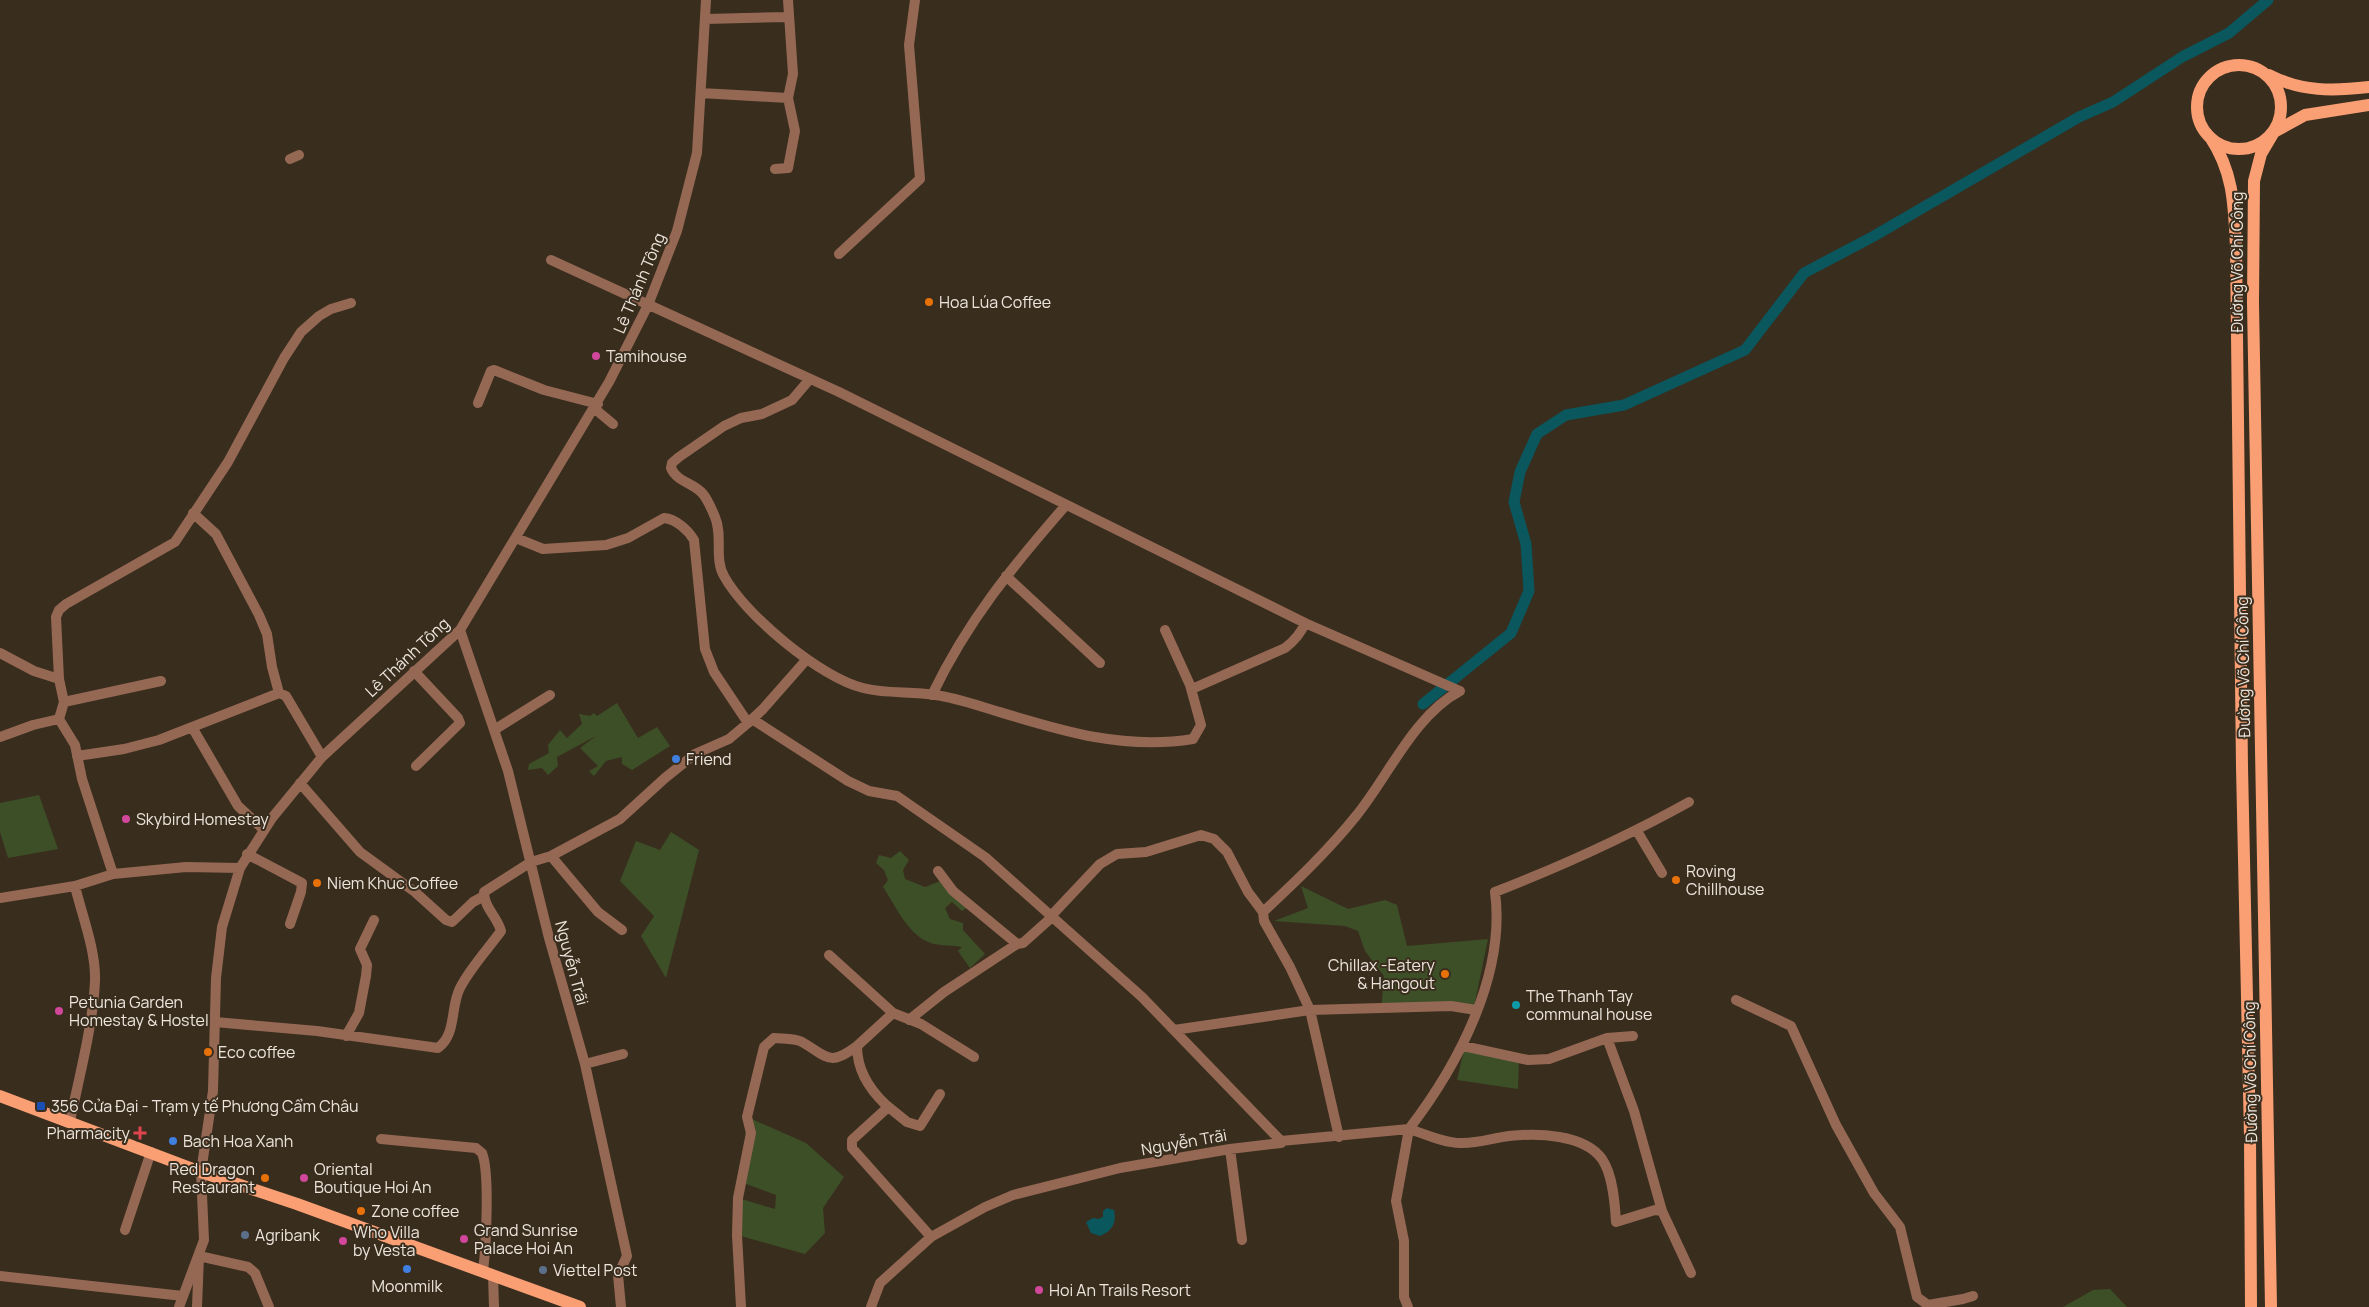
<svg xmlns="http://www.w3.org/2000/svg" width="2369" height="1307" viewBox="0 0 2369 1307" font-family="Manrope,sans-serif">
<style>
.green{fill:#3d4f27}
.water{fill:#0a575d}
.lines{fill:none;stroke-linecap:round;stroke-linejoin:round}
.canal{stroke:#0a575d;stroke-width:11}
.minor{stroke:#956854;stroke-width:10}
.tertiary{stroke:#956854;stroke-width:10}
.primary{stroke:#fa9f74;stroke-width:12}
.food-dot{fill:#e8710a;stroke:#392d1e;stroke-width:2}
.hotel-dot{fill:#d1479c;stroke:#392d1e;stroke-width:2}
.shop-dot{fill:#3f7fe0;stroke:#392d1e;stroke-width:2}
.culture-dot{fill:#0f9aa8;stroke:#392d1e;stroke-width:2}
.transit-dot{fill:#1a4fb4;stroke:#392d1e;stroke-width:2}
.health-dot{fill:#e0444e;stroke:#392d1e;stroke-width:2}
.service-dot{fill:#5c6f8a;stroke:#392d1e;stroke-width:2}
.labels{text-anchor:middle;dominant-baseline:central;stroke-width:4;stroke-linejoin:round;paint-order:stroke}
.street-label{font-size:16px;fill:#ede5dc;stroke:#392d1e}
.poi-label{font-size:16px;fill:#ede5dc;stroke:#392d1e;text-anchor:start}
</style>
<rect width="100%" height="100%" fill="#392d1e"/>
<!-- green -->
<path class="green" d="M617,703L638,738L657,727L670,746L632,770L622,764V757L606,761L594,776L589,771L598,766L580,748L596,736L557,757L558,766L548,775L542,768L528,770L529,764L549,753L548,745L560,730L567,738L582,724L579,714L590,716L594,713L597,716Z
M39,795L58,849L8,858L0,832V803Z
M671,832L699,850L666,978L641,936L654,916L620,881L636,841L660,850Z
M900,851L909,860L903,870L905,879L925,887L943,880L970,905L962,911L952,902L945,908L950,919L963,923V930L985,954L970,968L958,951L962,947C953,945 943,946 934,944C909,938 896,906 883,887L888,880L884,870L876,863L879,855L891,858Z
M1301,886L1348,909L1385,900L1397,905L1407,946L1488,939L1474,1007L1381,1010L1384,976L1365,951L1358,931L1345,926L1274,921L1308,908Z
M1464,1050L1519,1060L1518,1089L1457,1080Z
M747,1117L806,1143L844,1177L823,1208L825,1233L805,1254L737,1235L738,1198L775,1209L776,1195L741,1182Z
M2110,1289L2127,1307H2063L2093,1290Z"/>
<!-- water -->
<path class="water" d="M1107,1208L1114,1210C1117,1223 1112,1231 1100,1236L1091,1233L1086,1222L1093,1218L1098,1219L1103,1217V1211Z"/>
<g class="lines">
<!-- canal -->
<path class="canal" d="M1423,704L1511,633L1529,591L1526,544L1514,502L1520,472L1537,434L1566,415L1624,405L1745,350L1804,273L1874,236L2079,117L2113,102L2182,57L2229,33L2268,0"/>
<!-- minor -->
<path class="minor" d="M706,19L787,17
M701,93L788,98
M290,159L299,155
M775,169L788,168L795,131L788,98L793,74L788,0
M839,254L920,179L909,45L915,0
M551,260L839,392L1305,623L1460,691C1414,715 1388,777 1356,816C1328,851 1296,881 1263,912
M809,380L792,400L762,414L741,418L724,426L679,457L672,463L671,468C677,482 694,483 703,494C708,500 712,510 715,517C723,535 714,559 724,576C745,615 821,678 863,688C886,694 912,691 935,695C951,697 967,702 983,707C1053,728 1118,751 1193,739L1201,725L1190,685L1165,630
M478,403L491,371L494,370L544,390L598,404
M595,409L613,424
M193,513L216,534L259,615L267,634L272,667L279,693
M516,538L543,549L606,545L628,538L664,518C676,519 688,530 694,540L705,649L714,672L748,723
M1006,576L1100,663
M460,630L508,771L549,938L585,1064L627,1256L618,1275L621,1307
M0,653L34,671L59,679
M414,671L458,718L460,723L416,766
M1192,689L1285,648C1293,642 1301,633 1305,623
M932,695C968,620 1012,567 1066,505
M64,702L161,681
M752,719L848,781L869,791L897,796L985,857L1142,997L1281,1141
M192,727L238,806L264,830
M494,730L550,695
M0,737L33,725L59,719
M77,756L124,749L159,740L279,693L286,696L322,757
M300,783L360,852L415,892L446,920L452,922L473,902L484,896
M1637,831L1662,873
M247,854L302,883L301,892L290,924
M551,856L598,912L622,930
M938,871L953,891L1017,944
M113,874L82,779L75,745L59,719L64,702L59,679L56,617L59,610L66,604L175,542L228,462L284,358L301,332L319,316L331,309L351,303
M0,898L75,886L113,874L186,867L240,868
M1050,917L1100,864L1117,854L1146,852L1201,835L1214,839L1227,852L1248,892L1263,912L1264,921L1290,967L1310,1010L1339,1137
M829,955L893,1013L921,1024L974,1057
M1736,1000L1791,1026L1836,1125L1874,1193L1900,1227L1917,1297L1928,1305L1963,1299L1973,1296
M893,1013L857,1046C857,1070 869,1089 886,1105V1109L852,1140V1148L931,1237
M909,1020L944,992L1017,944L1023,943L1051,918
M215,1022L317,1031L438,1048C457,1034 450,1007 460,988C470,968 488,949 501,931C497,916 484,908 484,892L531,862L551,856L620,819L665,778L695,754L729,739L748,723L763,709L807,659
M1174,1030L1310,1010L1451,1006L1476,1010
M346,1036L359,1013L366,976L367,965L360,949L374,920
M1607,1038L1634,1111L1662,1211
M1463,1046L1528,1060L1549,1059L1607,1038L1633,1036
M585,1064L623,1054
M886,1105L907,1122L920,1126L940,1094
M70,1121C79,1078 93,1025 95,981C96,950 82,916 75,886
M381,1139L476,1148L482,1153C490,1172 486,1248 483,1271
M1230,1149L1242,1240
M201,1172L213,1091L216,978L222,927L240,868L272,818L322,757L460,630L609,382L648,305L677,231L697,153L706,0
M125,1230L151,1152
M493,1275L494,1307
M0,1276L183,1296
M197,1307L199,1256L248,1267L255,1273L269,1307
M741,1307L737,1235L738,1198L751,1133L747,1117L764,1047L774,1038C783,1039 794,1038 802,1042C828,1057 829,1067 857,1046
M871,1307L880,1283L931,1237L985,1207L1013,1195L1120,1168L1230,1149L1281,1143V1141L1409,1129C1458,1065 1506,975 1495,892C1562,866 1626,837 1689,802
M1408,1307L1404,1297V1241L1396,1201L1409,1129C1425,1134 1444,1143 1460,1143C1476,1144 1493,1138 1509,1136C1537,1133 1584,1134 1602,1159C1613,1175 1615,1204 1616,1222L1655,1210L1662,1211L1691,1273"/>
<!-- tertiary -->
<path class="tertiary" d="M179,1307L204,1240L201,1172"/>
<!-- primary -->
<path class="primary" d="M2197 107a42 42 0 1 1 84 0a42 42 0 1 1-84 0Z
M2269,75C2302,92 2333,91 2369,87
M2210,137C2234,173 2234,206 2236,248L2242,767L2250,1136L2251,1307
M0,1096L201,1172L297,1204L580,1307
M2271,1307L2253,303L2254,181L2261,154L2274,132L2305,115L2369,105"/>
</g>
<!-- markers -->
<g class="food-dot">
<circle cx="929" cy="302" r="5"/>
<circle cx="1676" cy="880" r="5"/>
<circle cx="317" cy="883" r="5"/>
<circle cx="1445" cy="974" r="5"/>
<circle cx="208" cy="1052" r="5"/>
<circle cx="265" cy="1178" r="5"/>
<circle cx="361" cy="1211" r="5"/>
</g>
<g class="hotel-dot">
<circle cx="596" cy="356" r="5"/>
<circle cx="126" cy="819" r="5"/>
<circle cx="59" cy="1011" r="5"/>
<circle cx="304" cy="1178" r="5"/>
<circle cx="464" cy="1239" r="5"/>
<circle cx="343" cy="1241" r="5"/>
<circle cx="1039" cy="1290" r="5"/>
</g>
<g class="shop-dot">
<circle cx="676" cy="759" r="5"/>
<circle cx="173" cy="1141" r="5"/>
<circle cx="407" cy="1269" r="5"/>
</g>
<circle class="culture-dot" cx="1516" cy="1005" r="5"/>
<rect class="transit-dot" x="36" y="1101" width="10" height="10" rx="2.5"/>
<path class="health-dot" d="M137.5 1125.5h5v5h5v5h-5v5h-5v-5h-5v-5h5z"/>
<g class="service-dot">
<circle cx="245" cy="1235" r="5"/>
<circle cx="543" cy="1270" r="5"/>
</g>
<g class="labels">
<!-- street labels -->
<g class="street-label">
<text transform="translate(2237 262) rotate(-90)">Đường Võ Chí Công</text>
<text transform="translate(639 283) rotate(-67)">Lê Thánh Tông</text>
<text transform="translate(407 657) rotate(-43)">Lê Thánh Tông</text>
<text transform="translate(2243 667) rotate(-91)">Đường Võ Chí Công</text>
<text transform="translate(572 963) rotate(75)">Nguyễn Trãi</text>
<text transform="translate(2250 1072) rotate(-91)">Đường Võ Chí Công</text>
<text transform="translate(1184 1142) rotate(-10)">Nguyễn Trãi</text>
</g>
<!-- poi labels -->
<g class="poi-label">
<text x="939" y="302">Hoa Lúa Coffee</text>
<text x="606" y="356">Tamihouse</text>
<text x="686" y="759">Friend</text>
<text x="136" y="819">Skybird Homestay</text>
<text x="1686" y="871">Roving<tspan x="1686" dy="18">Chillhouse</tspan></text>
<text x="327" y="883">Niem Khuc Coffee</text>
<text x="1435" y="965" text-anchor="end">Chillax -Eatery<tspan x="1435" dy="18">&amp; Hangout</tspan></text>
<text x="1526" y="996">The Thanh Tay<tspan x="1526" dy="18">communal house</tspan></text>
<text x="69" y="1002">Petunia Garden<tspan x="69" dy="18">Homestay &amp; Hostel</tspan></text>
<text x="218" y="1052">Eco coffee</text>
<text x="51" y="1106">356 Cửa Đại - Trạm y tế Phương Cẩm Châu</text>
<text x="130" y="1133" text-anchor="end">Pharmacity</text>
<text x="183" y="1141">Bach Hoa Xanh</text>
<text x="255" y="1169" text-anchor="end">Red Dragon<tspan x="255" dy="18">Restaurant</tspan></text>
<text x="314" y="1169">Oriental<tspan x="314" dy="18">Boutique Hoi An</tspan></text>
<text x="371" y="1211">Zone coffee</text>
<text x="474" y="1230">Grand Sunrise<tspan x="474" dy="18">Palace Hoi An</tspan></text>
<text x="353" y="1232">Who Villa<tspan x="353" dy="18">by Vesta</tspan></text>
<text x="255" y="1235">Agribank</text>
<text x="553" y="1270">Viettel Post</text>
<text x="407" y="1286" text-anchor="middle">Moonmilk</text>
<text x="1049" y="1290">Hoi An Trails Resort</text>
</g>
</g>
</svg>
